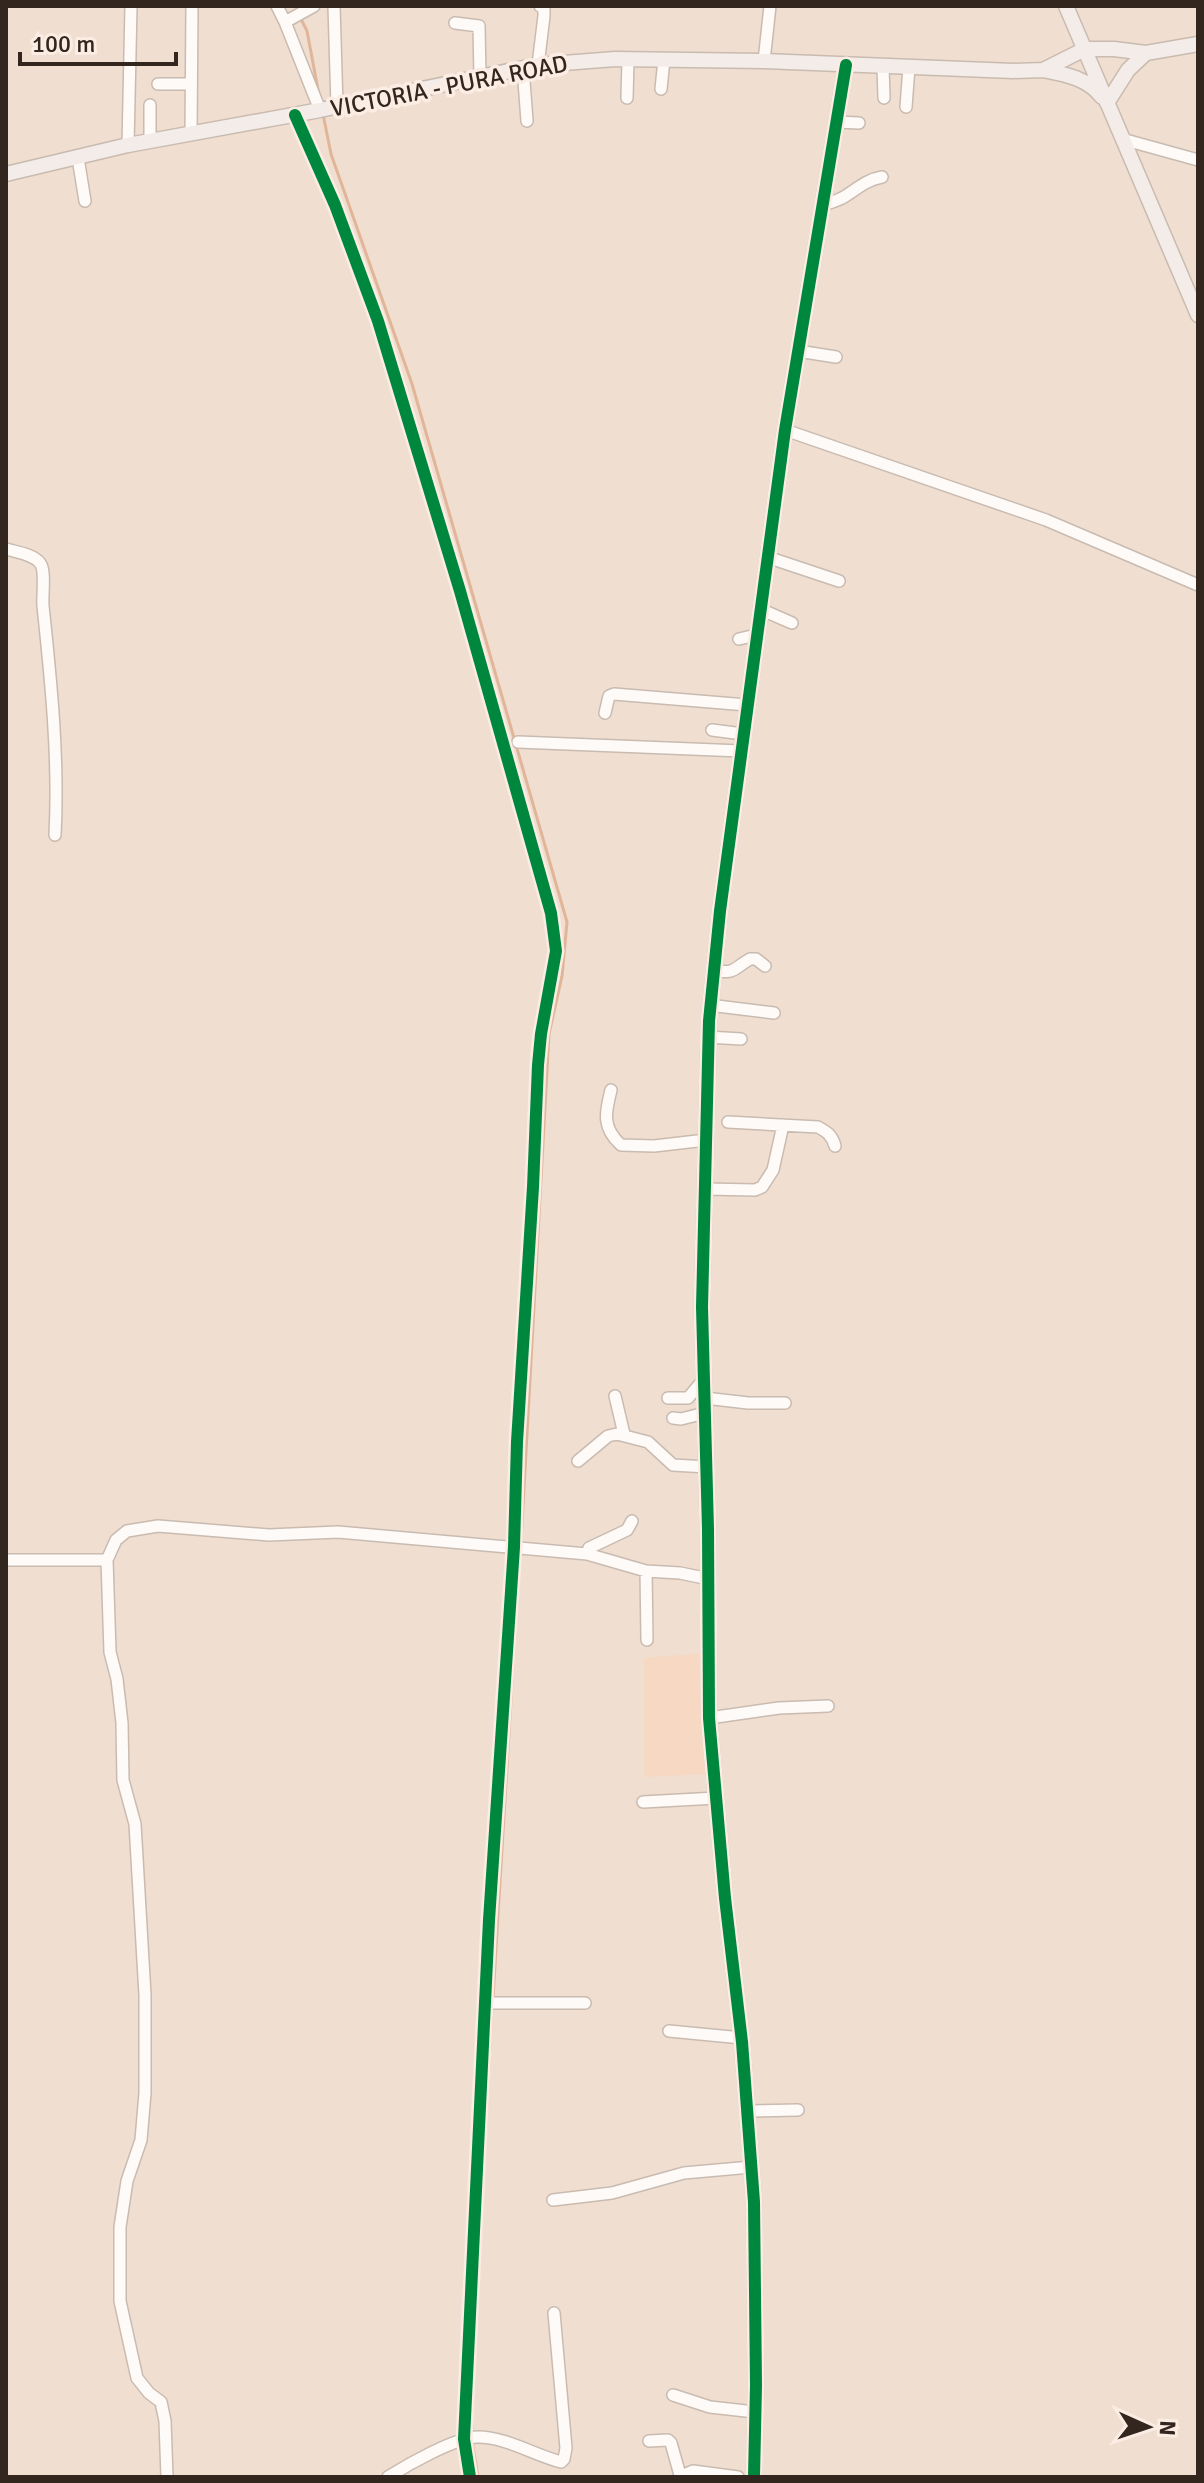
<svg xmlns="http://www.w3.org/2000/svg" width="1204" height="2483" viewBox="0 0 1204 2483" font-family="Signika,sans-serif">
<style>
.built{fill:#f6d8c3}
.lines{fill:none;stroke-linecap:round;stroke-linejoin:round}
.stream{stroke:#e1b698;stroke-width:3}
.street-casing{stroke:#c9bbb0;stroke-width:14}
.secondary-casing{stroke:#c9bbb0;stroke-width:17}
.street{stroke:#fdfaf8;stroke-width:11}
.secondary{stroke:#f3ece8;stroke-width:14}
.cycleway-casing{stroke:#fbede4;stroke-width:17}
.cycleway{stroke:#00873e;stroke-width:12}
.labels{text-anchor:middle;dominant-baseline:central;stroke-width:7;stroke-linejoin:round;paint-order:stroke}
.street-label{font-size:24px;fill:#33261e;stroke:#fbede4}
</style>
<rect width="100%" height="100%" fill="#f0ded1"/>
<!-- built -->
<path class="built" d="M706,1653L709,1774L644,1777V1658Z"/>
<g class="lines">
<!-- stream -->
<path class="stream" d="M300,17L307,31L319,95
M323,114L331,154L412,384L567,922L562,976L549,1034L521,1543
M493,1998L520,1551
M472,2434L471,2407L492,2006
M472,2441L478,2477"/>
<!-- street casing -->
<g class="street-casing">
<path id="street" d="M277,6L285,22L320,110
M334,6L337,107
M285,22L314,6
M455,23L479,26L480,78
M764,61L770,6
M538,65L544,16V9L540,6
M883,67L884,98
M523,68L527,121
M158,84H191
M661,89L664,60
M627,98L628,60
M150,105V141
M906,107L909,67
M295,115L335,205L378,321L460,591L551,913L556,951L541,1034L538,1065L533,1187L517,1442L514,1547L489,1920L464,2439L470,2477
M837,122L859,123
M191,134L192,6
M1122,139L1198,160
M128,145L131,6
M78,158L85,201
M823,205C829,203 836,201 842,198C856,190 865,180 882,177
M798,351L836,357
M785,430L1046,520L1198,585
M6,549C16,552 33,554 40,563C46,570 42,596 43,606C51,681 59,759 55,835
M767,557L839,581
M760,609L792,623
M739,639L756,635
M605,713L609,696L614,694L747,705
M712,730L743,734
M518,742L741,751
M713,971C738,973 731,970 750,959H756L765,966
M709,1005L774,1013
M708,1037L741,1039
M611,1090C605,1113 602,1128 621,1145L654,1146L706,1140
M728,1122L818,1127C827,1132 832,1135 835,1146
M705,1189L755,1190L762,1187L773,1170L783,1125
M615,1396L624,1434
M668,1398H688L704,1379
M705,1398L748,1403H785
M673,1418L681,1419L705,1413
M578,1461L608,1436L617,1434L648,1442L673,1465L707,1467
M587,1554L589,1548L627,1530L632,1521
M6,1560H107
M646,1571L647,1640
M709,1718L779,1708L828,1706
M643,1802L716,1798
M485,2003H585
M669,2031L742,2038
M747,2111L798,2110
M553,2200L612,2193L684,2173L751,2167
M673,2395L710,2407L755,2412
M649,2441L668,2440L671,2443L680,2475
M167,2477L165,2421L161,2402L149,2393L137,2378L120,2301V2227L127,2181L141,2140L145,2093V1995L135,1824L123,1780L122,1723L117,1679L110,1652L107,1560L116,1540L127,1531L158,1526L269,1535L338,1532L587,1554L646,1571L680,1573L709,1579
M388,2477C407,2465 456,2437 478,2437C506,2437 534,2455 561,2462L564,2459L566,2448L554,2313
M679,2477L693,2471L738,2477"/>
</g>
<!-- secondary casing -->
<g class="secondary-casing">
<path id="secondary" d="M1066,6L1198,315
M1043,70C1064,74 1088,78 1102,97
M1107,103L1128,70L1146,53
M6,174L128,145L320,110L538,65L615,59L764,61L1013,71L1043,70L1085,49H1114L1146,53L1198,44
M754,2477L756,2385L754,2202L742,2042L725,1898L709,1718L708,1529L702,1307L709,1021L720,911L785,430L846,65"/>
</g>
<!-- street -->
<use href="#street" class="street"/>
<!-- secondary -->
<use href="#secondary" class="secondary"/>
<!-- cycleway casing -->
<g class="cycleway-casing">
<path id="cycleway" d="M295,115L335,205L378,321L460,591L551,913L556,951L541,1034L538,1065L533,1187L517,1442L514,1547L489,1920L464,2439L470,2477
M754,2477L756,2385L754,2202L742,2042L725,1898L709,1718L708,1529L702,1307L709,1021L720,911L785,430L846,65"/>
</g>
<!-- cycleway -->
<use href="#cycleway" class="cycleway"/>
</g>
<g class="labels">
<!-- street labels -->
<g class="street-label">
<text transform="translate(449 86) rotate(-11)">VICTORIA - PURA ROAD</text>
</g>
</g>
<!-- border -->
<rect width="1204" height="2483" fill="none" stroke="#33261e" stroke-width="16"/>
<!-- north arrow -->
<g transform="translate(1148 2427) rotate(93)" stroke="#fbede4" stroke-width="6" paint-order="stroke">
<path d="M0-6L14 30L0 20L-14 30Z" fill="#33261e"/>
<text y="-12" font-size="22" font-weight="bold" text-anchor="middle" fill="#33261e">N</text>
</g>
<!-- scale -->
<path d="M20 52v12h156v-12" fill="none" stroke="#33261e" stroke-width="4"/>
<text x="32" y="52" font-size="24" fill="#33261e" stroke="#fbede4" stroke-width="6" paint-order="stroke">100 m</text>
</svg>
